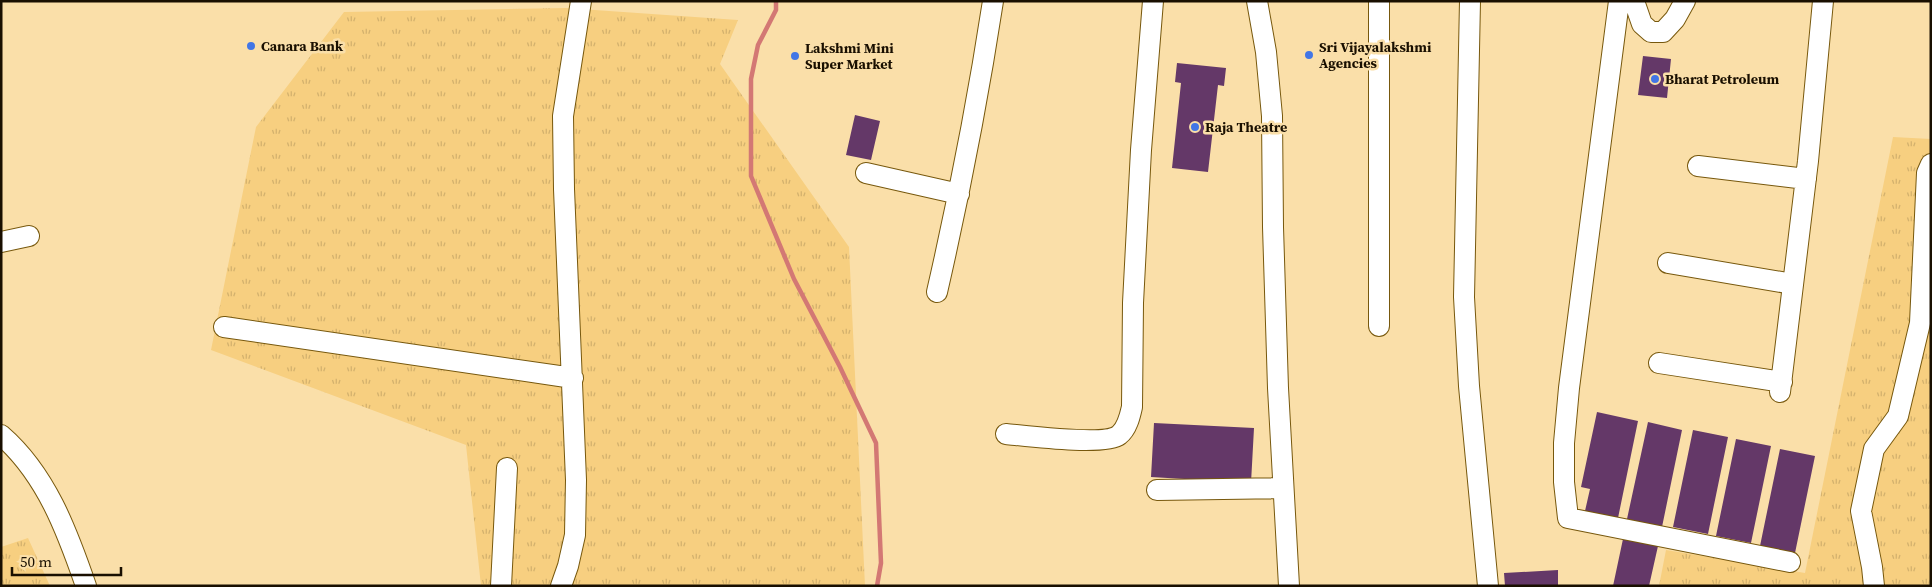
<svg xmlns="http://www.w3.org/2000/svg" width="1932" height="587" viewBox="0 0 1932 587" font-family="'Source Serif 4',serif">
<style>
.grass{fill:url(#grass-tufts)}
.lines{fill:none;stroke-linecap:round;stroke-linejoin:round}
.stream{stroke:#d37874;stroke-width:4.5}
.building{fill:#643868}
.minor-casing{stroke:#77580d;stroke-width:22}
.minor{stroke:#fff;stroke-width:20}
.poi-dot{fill:#4276e6;stroke:#fadfa9;stroke-width:2}
.labels{text-anchor:middle;dominant-baseline:central;stroke-width:5;stroke-linejoin:round;paint-order:stroke}
.poi-label{font-size:14px;font-weight:bold;fill:#190f00;stroke:#fadfa9;text-anchor:start}
</style>
<defs>
<pattern id="grass-tufts" width="24" height="20" patternUnits="userSpaceOnUse" patternTransform="scale(1.25)"><rect width="24" height="20" fill="#f7cf80"/><path d="M3 7l-1-3M5 7V3M7 7l1-3M15 17l-1-3M17 17v-4M19 17l1-3" fill="none" stroke="#d3b16d"/></pattern>
</defs>
<rect width="100%" height="100%" fill="#fadfa9"/>
<!-- grass -->
<path class="grass" d="M566,8L738,20L720,64L849,247L865,586H481L466,445L211,350L256,127L344,12Z
M1893,137L1931,139V586H1659L1666,550L1805,573Z
M28,538L50,586H1V547Z"/>
<g class="lines">
<!-- stream -->
<path class="stream" d="M776,1V10L758,45L751,79V176L794,279L840,367L876,443L881,563L877,586"/>
</g>
<!-- building -->
<path class="building" d="M1643,56L1671,59L1667,98L1638,95Z
M1177,63L1226,68L1224,86L1218,85L1208,172L1172,168L1181,83L1175,82Z
M855,115L880,121L871,160L846,155Z
M1597,412L1638,421L1618,518L1585,511L1590,489L1581,487Z
M1648,422L1682,430L1662,527L1627,519Z
M1154,423L1254,428L1251,483L1151,477Z
M1693,430L1728,437L1708,534L1673,527Z
M1736,439L1771,446L1751,543L1716,536Z
M1780,449L1815,456L1795,553L1760,546Z
M1623,539L1658,546L1649,586H1613Z
M1558,570V586H1505L1504,573Z"/>
<g class="lines">
<!-- minor casing -->
<g class="minor-casing">
<path id="minor" d="M1257,1L1266,52L1272,116L1273,227L1278,388L1289,586
M1379,1V326
M1470,1L1464,297L1469,386L1488,586
M1619,1L1569,388L1564,443V482L1568,518L1790,562
M1634,1L1642,24L1651,32H1663L1675,19L1685,1
M1698,166L1806,179
M866,173L959,194
M1,242L29,236
M1668,263L1793,284
M937,292C959,196 978,99 993,1
M224,327L573,378
M1659,363L1782,382
M1780,392L1808,161L1823,1
M1006,434C1027,436 1105,446 1119,435C1127,429 1130,416 1132,407L1133,303L1141,150L1153,1
M1,435C46,474 67,531 86,586
M1157,490L1283,488
M501,586L507,468
M561,586L568,566L575,535L576,480L564,189L563,116L581,1
M1874,586L1872,567L1861,511L1874,449L1898,416L1920,323L1927,173L1931,164"/>
</g>
<!-- minor -->
<use href="#minor" class="minor"/>
</g>
<!-- markers -->
<g class="poi-dot">
<circle cx="251" cy="46" r="5"/>
<circle cx="1309" cy="55" r="5"/>
<circle cx="795" cy="56" r="5"/>
<circle cx="1655" cy="79" r="5"/>
<circle cx="1195" cy="127" r="5"/>
</g>
<g class="labels">
<!-- poi labels -->
<g class="poi-label">
<text x="261" y="46">Canara Bank</text>
<text x="1319" y="47">Sri Vijayalakshmi<tspan x="1319" dy="16">Agencies</tspan></text>
<text x="805" y="48">Lakshmi Mini<tspan x="805" dy="16">Super Market</tspan></text>
<text x="1665" y="79">Bharat Petroleum</text>
<text x="1205" y="127">Raja Theatre</text>
</g>
</g>
<!-- border -->
<rect width="1932" height="587" fill="none" stroke="#190f00" stroke-width="5"/>
<!-- scale -->
<path d="M12 567v8h109v-8" fill="none" stroke="#190f00" stroke-width="2.5"/>
<text x="20" y="567" font-size="15" fill="#190f00" stroke="#fadfa9" stroke-width="4" paint-order="stroke">50 m</text>
</svg>
